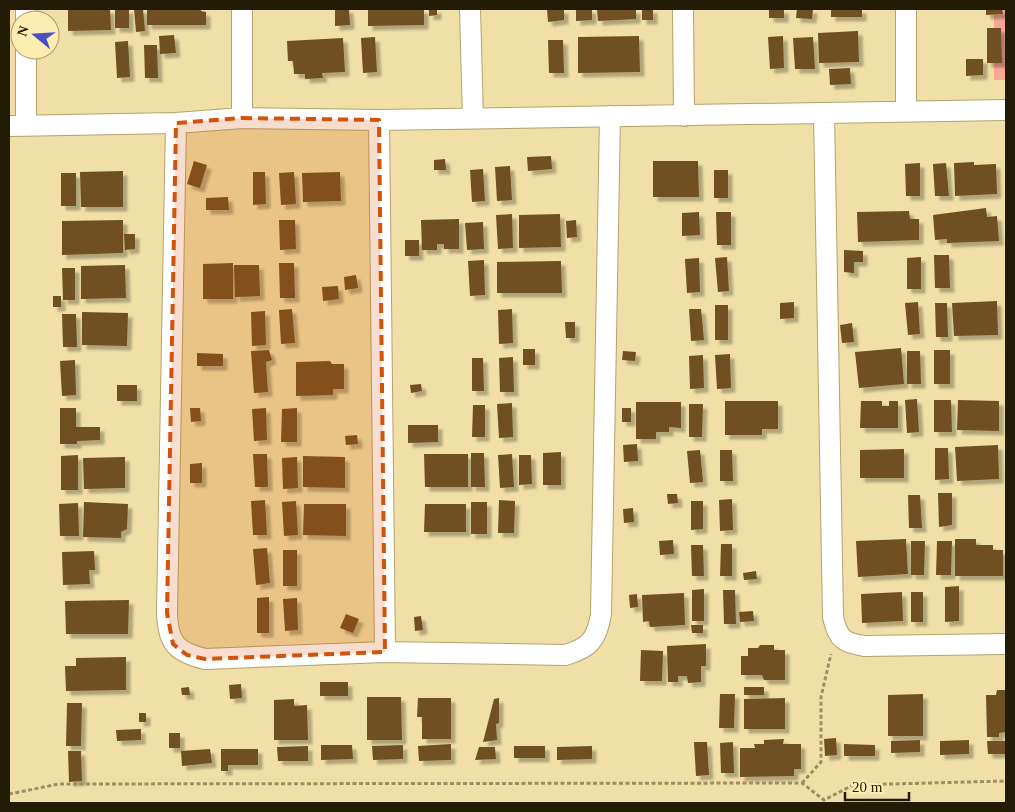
<svg xmlns="http://www.w3.org/2000/svg" width="1015" height="812" viewBox="0 0 1015 812" font-family="'Times New Roman',serif">
<style>
.green{fill:#faa793}
.building{fill:#6f4f20;filter:url(#shadow)}
.lines{fill:none;stroke-linecap:round;stroke-linejoin:round}
.minor-casing{stroke:#b3a36c;stroke-width:22}
.path{stroke:#9c8f65;stroke-width:3;stroke-dasharray:4 2.5;stroke-linecap:butt}
.minor{stroke:#fff;stroke-width:20}
.marked{fill:#d4530b;fill-opacity:0.2;stroke:#d4530b;stroke-width:4;stroke-dasharray:10 6;stroke-linejoin:round}
</style>
<defs>
<filter id="shadow"><feDropShadow dx="4.5" dy="4.5" stdDeviation="1" flood-color="#0004"/></filter>
</defs>
<rect width="100%" height="100%" fill="#f0e0a7"/>
<!-- green -->
<path class="green" d="M994,9H1006V80H994Z"/>
<!-- building -->
<path class="building" d="M68,9H110L111,30L68,31Z
M115,9H129V28H115Z
M134,9H143L145,31L136,32Z
M147,9H201V11L206,12V25H147Z
M335,9H349L350,25L335,26Z
M368,9H424V25L368,26Z
M429,9H437V15L429,16Z
M547,9H564V20L548,22Z
M576,9H592V20L576,21Z
M597,9H636V19L598,21Z
M642,9H653V20H642Z
M769,9H784V18H769Z
M797,9H813L812,19L796,18Z
M831,9H862V17H831Z
M986,9H1002L1003,14L986,15Z
M987,28H1001L1002,63H987Z
M858,31L859,62L819,63L818,33Z
M174,35L176,53L160,54L159,36Z
M639,36L640,72L578,73V37Z
M783,36L784,68L770,69L768,37Z
M375,37L377,72L363,73L361,38Z
M813,37L815,69H795L793,38Z
M343,38L345,72L322,73L323,78L305,79V74H294L293,61H288L287,41Z
M548,40H563L564,73H549Z
M128,41L130,77L117,78L115,42Z
M144,45H157L158,78H145Z
M966,59H983V75L966,76Z
M850,68L851,84L830,85L829,69Z
M551,156L552,169L528,171L527,157Z
M445,159L446,170H434V160Z
M194,161L207,165L200,188L187,184Z
M653,161H698L699,197H653Z
M974,162V165L996,164L997,194L955,196L954,163Z
M920,163V196H906L905,164Z
M946,163L949,196H935L933,164Z
M510,166L512,200L497,201L495,167Z
M483,169L485,201L472,202L470,170Z
M714,170H728V198H714Z
M123,171V207H81L80,172Z
M253,172H265L266,204L253,205Z
M294,172L296,204L281,205L279,173Z
M340,172L341,201L303,202L302,173Z
M61,173H76V206H61Z
M228,197L229,210H206V198Z
M986,208L987,217L997,216L999,241L947,243V239L935,240L933,215Z
M909,211L910,219H919V240L858,242L857,212Z
M699,212L700,235L682,236V213Z
M716,212H731V245H717Z
M512,214L513,248L498,249L496,215Z
M560,214L561,247L519,248V215Z
M459,219V249H444V244H437V250H422L421,220Z
M123,220V253L62,255V221Z
M279,220H295L296,249L280,250Z
M576,220L577,237L567,238L566,221Z
M483,222L484,249L467,250L465,223Z
M124,234H135V249L125,250Z
M405,240H419V256H405Z
M844,250L863,251V262H854V273L844,272Z
M934,255H949L950,288H935Z
M727,257L729,291L718,292L715,258Z
M921,257V289H907V258Z
M699,258L700,292L687,293L685,259Z
M484,260L485,295L470,296L468,261Z
M561,261L562,293H497V262Z
M233,263V299H203V264Z
M279,263H294L295,298H280Z
M125,265L126,298L81,299V266Z
M234,265H259L260,296L235,297Z
M62,268H75V300H63Z
M356,275L358,288L345,290L344,277Z
M338,286L339,299L323,301L322,287Z
M53,296H61V307H53Z
M997,301L998,335L954,336L952,303Z
M794,302V318L780,319V303Z
M918,302L920,334L908,335L905,303Z
M935,303H947L948,337H936Z
M715,305H728V340H715Z
M292,309L295,343L281,344L279,310Z
M512,309L513,343L499,344L498,310Z
M689,309H701L704,340L691,341Z
M265,311L266,345L252,346L251,312Z
M82,312L128,313L127,346L82,345Z
M62,314H76L77,347H63Z
M565,322H575V338H566Z
M852,323L854,342L842,343L840,325Z
M901,348L904,384L859,388L855,352Z
M523,349H535V365H523Z
M269,350L272,360L266,362L268,392L254,393L251,351Z
M934,350H950V384H934Z
M623,351L636,352L635,361L622,360Z
M907,351H920L921,384H907Z
M197,353L223,354V366H197Z
M730,354L731,388L717,389L715,355Z
M703,355L704,388L690,389L689,356Z
M513,357L514,392H500L499,358Z
M472,358H483L484,391H472Z
M75,360L76,395L62,396L60,361Z
M330,361L332,364H344V389H333V395L296,396V362Z
M421,384L422,391L411,393L410,385Z
M117,385H137V401H117Z
M917,399L919,432L907,433L905,400Z
M934,400H951L952,432H934Z
M958,400L999,401V431L957,430Z
M725,401H778V429H762V435H725Z
M861,401H882V406H889V401H898V428H860Z
M636,402H681V428L669,427V432H656V439H636Z
M512,403L513,437L499,438L497,404Z
M689,404H703L702,437H689Z
M473,405H485V437H472Z
M60,408H76V427H100V440L77,441V444H60Z
M190,408H200L201,421L191,422Z
M266,408L267,440L254,441L252,409Z
M297,408V442H281L282,409Z
M622,408H631V422H622Z
M408,425H438V442L408,443Z
M357,435L358,444L346,445L345,436Z
M637,444L638,461L624,462L623,445Z
M998,445L999,479L957,481L955,447Z
M935,448H948L949,479L935,480Z
M904,449V478H860V450Z
M700,450L703,482L690,483L687,451Z
M720,450H732L733,481H720Z
M561,452V485H543V453Z
M471,453H484L485,487H471Z
M253,454H267L268,487H255Z
M424,454H468V487H425Z
M512,454L514,487L500,488L498,455Z
M78,455V490H61V456Z
M519,455H531L532,484L519,485Z
M303,456L345,457V488L303,487Z
M125,457V488L84,489L83,458Z
M297,457L298,488L283,489L282,458Z
M202,463V483H190V464Z
M938,493H952V525L939,527Z
M667,494H677L678,503L668,504Z
M908,495H920L922,528H909Z
M732,499L733,530L720,531L719,500Z
M265,500L267,535H253L251,501Z
M499,500L515,501L514,533H498Z
M296,501L298,535L284,536L282,502Z
M691,501H703V529L691,530Z
M84,502L128,504L127,529L121,532V538L83,537Z
M471,502H487V534H471Z
M78,503L79,536H60L59,504Z
M304,504H346V536L303,535Z
M425,504H466V532H424Z
M633,508L634,522L624,523L623,509Z
M906,539L908,574L858,577L856,541Z
M955,539H976V545H993V550H1003V576H955Z
M673,540L674,554L660,555L659,541Z
M911,541H925L924,575H911Z
M937,541H952L951,575H936Z
M721,544H732V576H720Z
M691,545H703L704,576H692Z
M267,548L270,583L256,585L253,549Z
M283,550H297V586H283Z
M94,551L95,570H89L90,584L63,585L62,552Z
M756,571L757,579L744,580L743,573Z
M959,586V621L945,622V587Z
M704,589V621H692V590Z
M723,590H735L736,624H724Z
M902,592L903,621L862,623L861,594Z
M911,592H923V622H911Z
M684,593L685,625L650,627L649,621L643,622L642,595Z
M637,594L638,607L630,608L629,595Z
M269,597V633H257V598Z
M297,598L298,630L285,631L283,599Z
M129,600L128,634H66L65,601Z
M753,611L754,621L740,622L739,612Z
M346,614L359,619L353,633L340,628Z
M421,616L423,630L415,631L414,617Z
M691,625H703V633H692Z
M706,644V666H701V682L688,683L687,676H678V682H668L667,646Z
M760,645H774V650H785V680H764L762,675H741V656H748V648H758Z
M641,650L663,651L662,681H640Z
M126,657V690L66,691L65,666H76V658Z
M320,682H348V696H320Z
M241,684L242,698L230,699L229,685Z
M189,687L190,695H182L181,688Z
M744,687H764V695H744Z
M997,690H1006V732L999,733V737H987L986,695H996Z
M720,694H735L734,728H719Z
M923,694V736H888V695Z
M367,697H401L402,740H367Z
M418,698H451V739H422V717H417Z
M499,698V723L496,724L497,740L483,742L494,699Z
M785,698V729H744V699Z
M294,699V706L307,705L308,740H274V700Z
M67,703H82L81,746H66Z
M139,713H146V722H139Z
M141,729V740L117,741L116,730Z
M169,733H180V748H169Z
M836,738L837,755L825,756L824,739Z
M784,739L783,744H801V769H794V776L740,777V748H755L754,744H764V740Z
M920,740V752L891,753V741Z
M969,740V754L940,755V741Z
M987,741H1006V754H988Z
M694,742H707L709,775L696,776Z
M733,742L734,773H721L720,743Z
M451,744V760L419,761L418,746Z
M844,744L875,745V756H844Z
M321,745H352L353,759L321,760Z
M403,745V759L373,760L372,746Z
M308,746V761H278L277,747Z
M514,746H545V758H514Z
M592,746V759L557,760V747Z
M479,747H495L496,759L475,760Z
M210,749L212,763L182,766L181,751Z
M221,749H258V765H228V771H221Z
M68,751H81L82,781L69,782Z"/>
<g class="lines">
<!-- minor casing -->
<g class="minor-casing">
<path id="minor" d="M242,9V118
M470,9L473,118
M683,9L684,116
M906,9V110
M26,20V9
M824,113L833,617C838,639 843,643 865,646L1006,644
M379,120L385,652
M176,123L167,613C168,643 176,652 205,659L385,652L565,655C590,648 597,639 601,614L610,116
M26,125V50
M9,126L176,123L242,118L379,120L1006,110"/>
</g>
<!-- path -->
<path class="path" d="M802,783L821,762V697L831,654
M9,794L59,784L802,783L824,800L853,785L1006,781"/>
<!-- minor -->
<use href="#minor" class="minor"/>
</g>
<!-- marked area -->
<path class="marked" d="M242,118L379,120L385,652L205,659L187,655L173,644L167,613L176,123Z"/>
<!-- border -->
<rect width="1015" height="812" fill="none" stroke="#221b05" stroke-width="20"/>
<!-- north arrow -->
<g transform="translate(35 35) rotate(288)"><circle r="24" fill="#fdedb3" stroke="#a5996d"/>
<path d="M0-4L9 19L0 12L-9 19Z" fill="#464fc4"/>
<text y="-8" font-size="14" font-weight="bold" text-anchor="middle" fill="#221b05">N</text>
</g>
<!-- scale -->
<path d="M845 792v8h64v-8" fill="none" stroke="#221b05" stroke-width="2.5"/>
<text x="852" y="792" font-size="15" fill="#221b05" stroke="#fdedb3" stroke-width="4" paint-order="stroke">20 m</text>
</svg>
